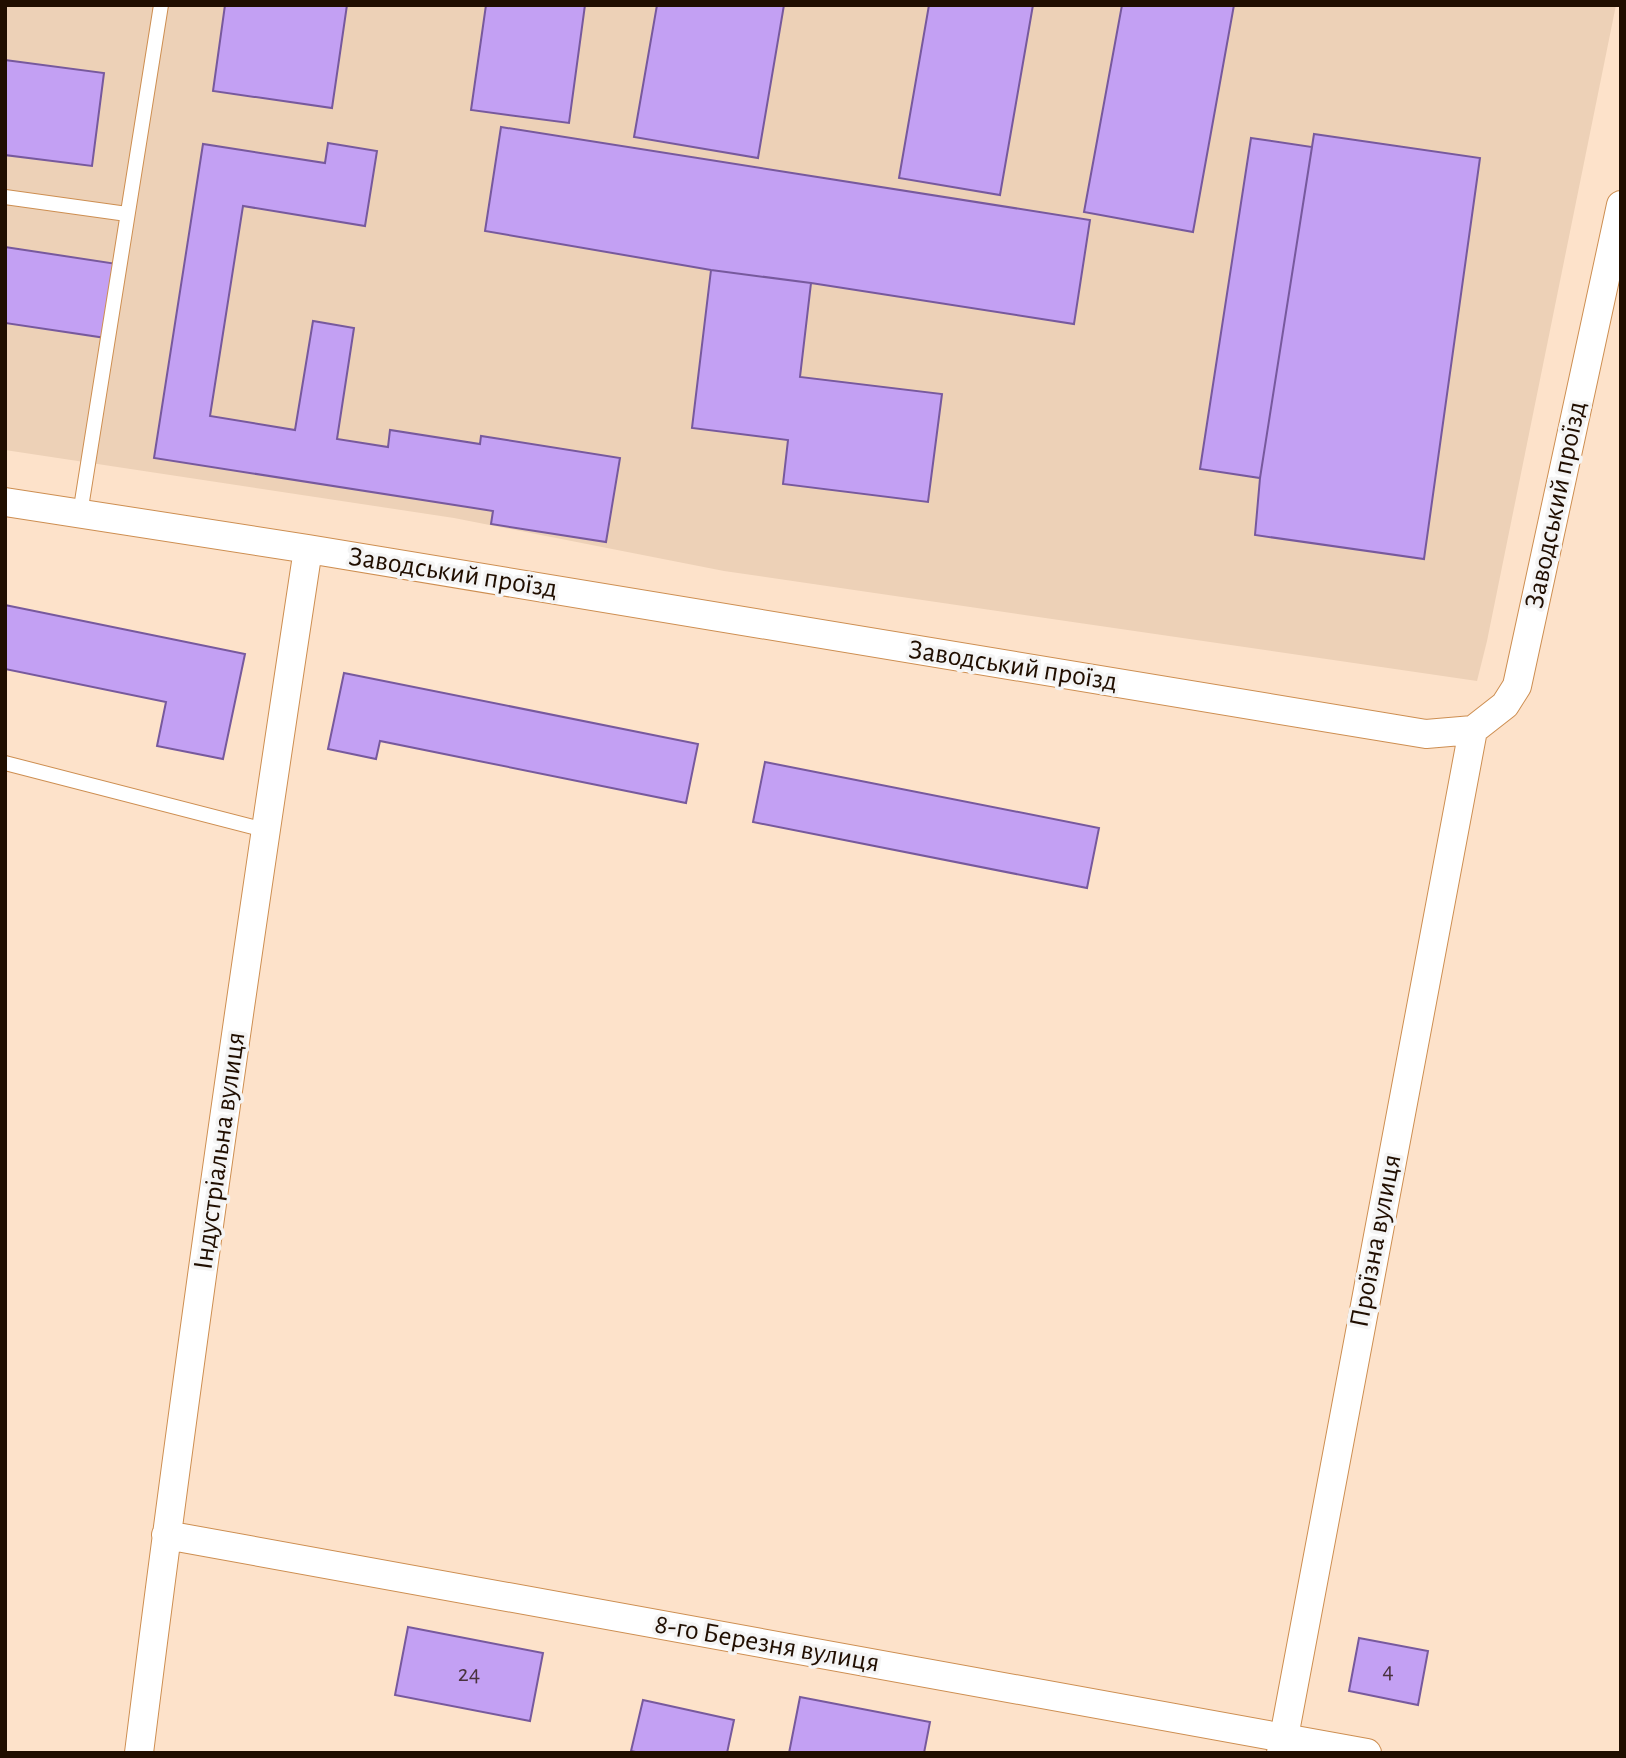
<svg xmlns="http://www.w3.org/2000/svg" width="1626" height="1758" viewBox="0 0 1626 1758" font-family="'Alegreya Sans',sans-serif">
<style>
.built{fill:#edd1b7}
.building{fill:#c3a0f3;stroke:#77599d;stroke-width:2}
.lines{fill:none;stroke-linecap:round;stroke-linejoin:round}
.service-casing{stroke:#cd8e51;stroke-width:16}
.minor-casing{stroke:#cd8e51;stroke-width:30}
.service{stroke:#fff;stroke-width:14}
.minor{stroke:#fff;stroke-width:28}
.labels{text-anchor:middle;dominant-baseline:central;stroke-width:7;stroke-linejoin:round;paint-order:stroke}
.number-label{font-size:24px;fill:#49323d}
.street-label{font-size:28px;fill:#200e00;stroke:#f4f4f4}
</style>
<rect width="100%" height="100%" fill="#fde2ca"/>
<!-- built -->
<path class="built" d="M5,5H1616L1487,641L1477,681L724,571L454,518L5,450Z"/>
<!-- building -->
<path class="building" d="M225,5H347L332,108L213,91Z
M486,5H585L569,123L471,110Z
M657,5H784L758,158L634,137Z
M929,5H1033L1000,195L899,178Z
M1122,5H1234L1193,232L1084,212Z
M5,60L104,73L92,166L5,155Z
M501,127L1090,220L1074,324L811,283L711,270L485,231Z
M1314,134L1480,158L1424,559L1255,535L1260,478Z
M1251,138L1312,147L1260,478L1200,469Z
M328,143L377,151L365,226L243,206L210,416L295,430L313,321L354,328L337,439L388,447L390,430L480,444L481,436L620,458L606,542L491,524L493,511L154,458L203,144L325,163Z
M5,247L117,264L106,338L5,323Z
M711,270L811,283L800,377L942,394L928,502L783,484L788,440L692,428Z
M5,605L245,654L223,759L157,746L166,702L5,669Z
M344,673L698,744L686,803L380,741L376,759L328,749Z
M765,762L1099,828L1087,888L753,822Z
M408,1627L543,1653L530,1721L395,1695Z
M1359,1638L1428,1651L1418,1705L1349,1691Z
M800,1697L930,1722L924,1753H789Z
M643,1700L734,1720L727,1753H640L631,1751Z"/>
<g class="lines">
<!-- service casing -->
<g class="service-casing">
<path id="service" d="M5,197L127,214
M80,514L161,5
M5,763L265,830"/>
</g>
<!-- minor casing -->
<g class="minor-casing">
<path id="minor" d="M5,502L308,549L1426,734L1473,730L1505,705L1517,686L1621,205
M166,1535L1367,1753
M139,1753C189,1351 247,950 308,549
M1281,1753L1473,730"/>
</g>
<!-- service -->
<use href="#service" class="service"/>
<!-- minor -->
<use href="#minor" class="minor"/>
</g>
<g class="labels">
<!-- number labels -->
<g class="number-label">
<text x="1388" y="1671">4</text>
<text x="469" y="1674">24</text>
</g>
<!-- street labels -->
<g class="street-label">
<text transform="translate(1556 505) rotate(-78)">Заводський проїзд</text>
<text transform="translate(453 573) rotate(9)">Заводський проїзд</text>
<text transform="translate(1013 666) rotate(9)">Заводський проїзд</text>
<text transform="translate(220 1151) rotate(-82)">Індустріальна вулиця</text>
<text transform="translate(1376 1241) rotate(-79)">Проїзна вулиця</text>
<text transform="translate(767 1644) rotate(10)">8-го Березня вулиця</text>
</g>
</g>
<!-- border -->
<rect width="1626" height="1758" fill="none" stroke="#200e00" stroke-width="14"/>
</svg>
